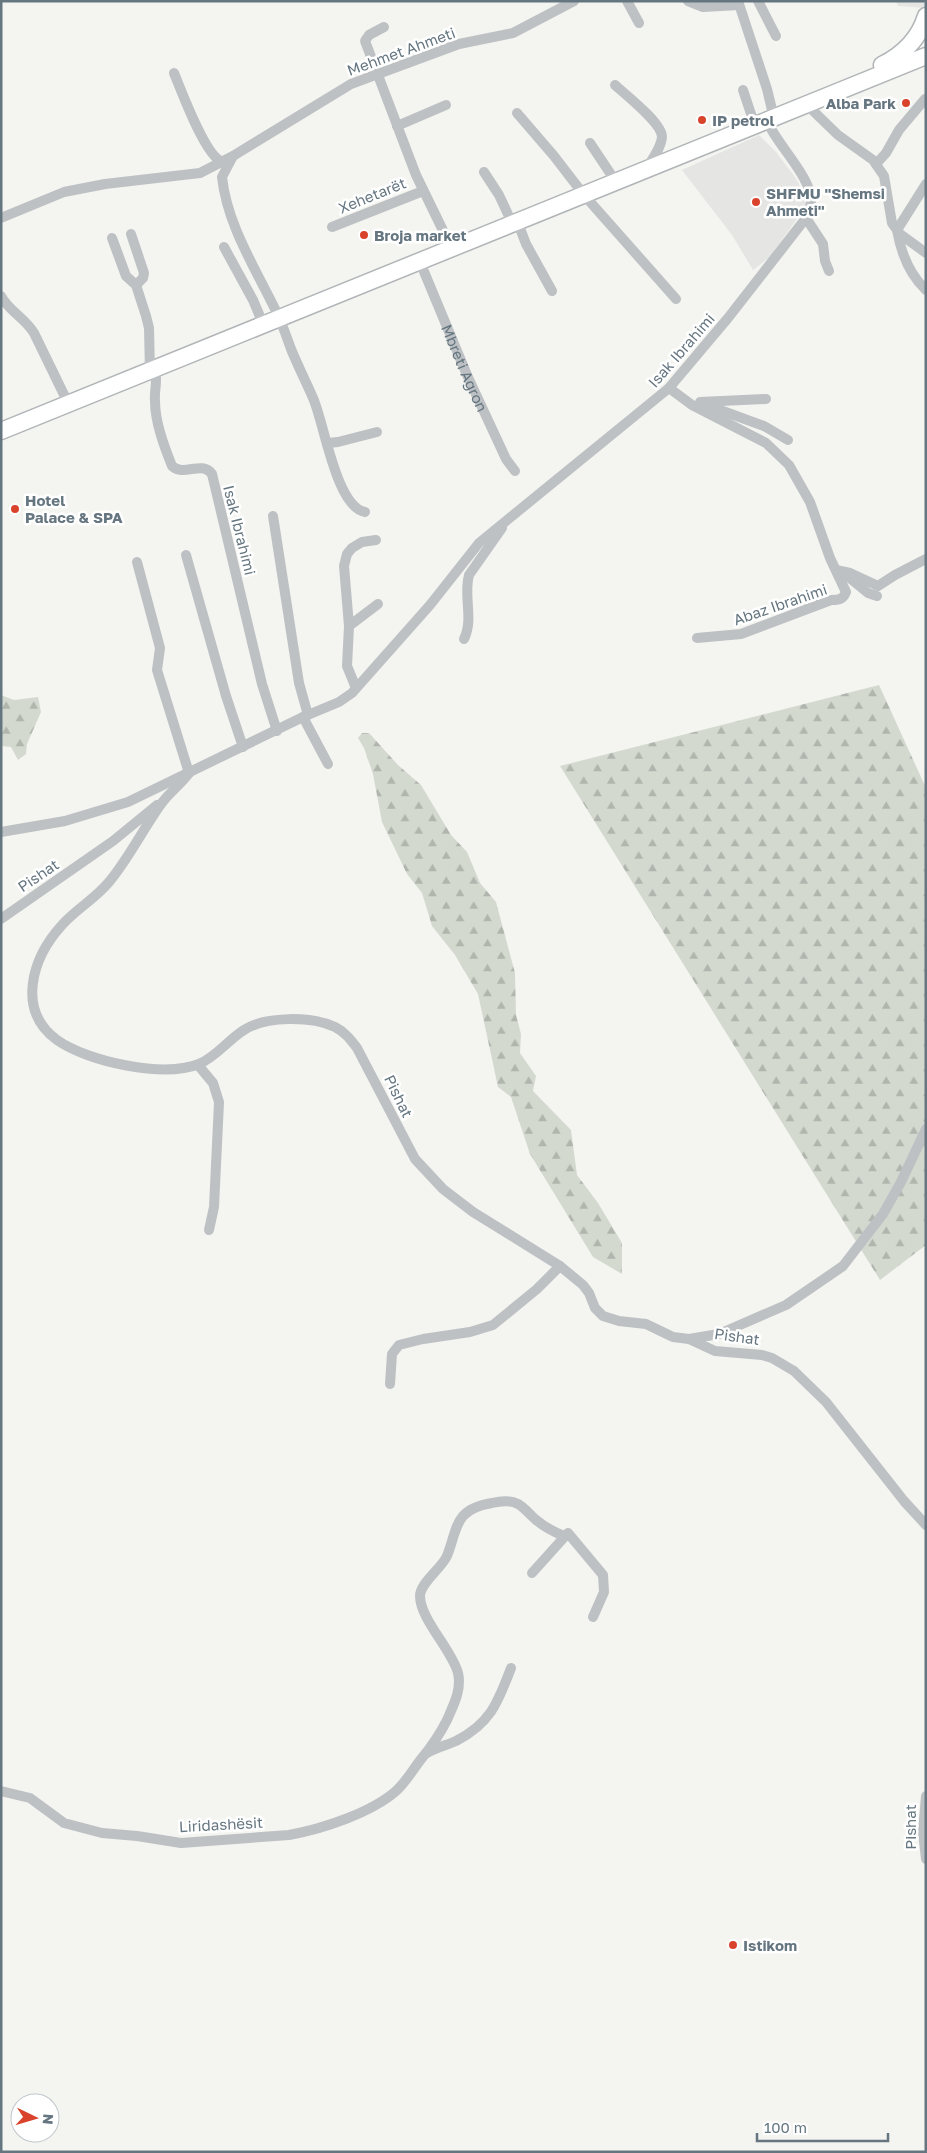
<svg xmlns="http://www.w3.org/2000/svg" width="927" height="2153" viewBox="0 0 927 2153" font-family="'Golos Text',sans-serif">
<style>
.built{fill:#e5e5e4}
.forest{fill:url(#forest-firs)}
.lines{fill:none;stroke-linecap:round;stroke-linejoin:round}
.primary-casing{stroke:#b1b5b8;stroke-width:19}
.street{stroke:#bdc1c4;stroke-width:10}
.primary{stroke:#fff;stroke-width:16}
.poi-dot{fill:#d9432c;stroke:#fff;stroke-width:2}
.labels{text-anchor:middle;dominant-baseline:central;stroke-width:5;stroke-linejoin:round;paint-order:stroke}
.street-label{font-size:15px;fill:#657680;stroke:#fff}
.poi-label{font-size:15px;font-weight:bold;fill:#657680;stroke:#fff;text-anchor:start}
</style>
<defs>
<pattern id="forest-firs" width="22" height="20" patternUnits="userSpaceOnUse" patternTransform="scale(1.25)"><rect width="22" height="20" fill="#d4d9d0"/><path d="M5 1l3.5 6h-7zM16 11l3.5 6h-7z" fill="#b0b5ae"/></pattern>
</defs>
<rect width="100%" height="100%" fill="#f4f4f0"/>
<!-- built -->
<path class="built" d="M896,1H926V8L898,6Z
M759,135L776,152L795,177L806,197V206L770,257L753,270L732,235L682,170Z"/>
<!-- forest -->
<path class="forest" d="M879,685L926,788V1245L880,1280L560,766Z
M1,695L14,700L38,697L41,712L27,744L26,754L18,760L11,747L1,746Z
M362,733H369L398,765L421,785L451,835L467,852L480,883L496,902L515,973L516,1015L521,1034L520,1053L536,1076L533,1091L571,1130L577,1175L598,1203L622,1243V1274L593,1257L530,1154L511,1097L498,1087L478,994L455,955L432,926L422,893L407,874L382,822L373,774L364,748L358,738Z"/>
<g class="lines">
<!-- primary casing -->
<g class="primary-casing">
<path id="primary" d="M882,65C904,54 919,39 926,16
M1,431L926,56"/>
</g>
<!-- street -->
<g class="street">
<path d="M627,1L639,23"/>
<path d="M688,1L703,7L739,5"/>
<path d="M738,1L767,89L774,118"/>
<path d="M758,1L776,36"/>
<path d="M384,27L369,35L365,41L416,175L452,249"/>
<path d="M174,73C181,90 205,155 221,161"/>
<path d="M615,85C626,95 662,123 662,137C661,148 652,160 646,169"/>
<path d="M743,90L755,126"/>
<path d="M806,104L838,135L873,160L884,176L892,223L900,234L926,253"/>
<path d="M517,113L554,156L584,195L676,299"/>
<path d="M397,126L446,105"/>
<path d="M590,143L616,182"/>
<path d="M233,156L222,177C227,224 254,266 274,307C281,320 286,335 291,349C298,366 306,382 313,398C324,422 336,507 365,512"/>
<path d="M876,164L886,153L899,130L925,99"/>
<path d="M484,172L499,195L513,225"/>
<path d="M926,184L897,230C901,253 909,274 926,290"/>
<path d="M1,218L64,192L105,184L200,173L233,156L351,84L459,44L513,33L574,1"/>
<path d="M806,218L823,244L825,261L829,271"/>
<path d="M518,223L526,244L552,291"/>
<path d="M332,227L423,191"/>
<path d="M131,234L144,273L143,278L136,285"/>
<path d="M112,238L126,276L136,285L146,316L149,328L150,372"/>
<path d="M224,247L253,300L264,326"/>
<path id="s1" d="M420,262L467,375L506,459L515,471"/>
<path d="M1,296C9,311 25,318 34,333L69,405"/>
<path d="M155,370C158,381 154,390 155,401C155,422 164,446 172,466C184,477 202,460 212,474L262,684L277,731"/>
<path d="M669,388L692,405L766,443L789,465L810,502L830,558L846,592C843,600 838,600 831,600L741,634L697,638"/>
<path d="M700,402L766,399"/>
<path d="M701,403L764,426L788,440"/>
<path d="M328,443L338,442L377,432"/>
<path d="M273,516L299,683L308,715"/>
<path d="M186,555L226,696L243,747"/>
<path d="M137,562L160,648L157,670L189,773"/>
<path d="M836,570L850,573L878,586L895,575L926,559"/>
<path d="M846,575L868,593L877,596"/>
<path d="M349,626L378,604"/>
<path d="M464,639C474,619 463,596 469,575L502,528"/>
<path d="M356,688L347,666L349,626L344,566L347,554L352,548L362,542L376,540"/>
<path d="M303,717L328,764"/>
<path d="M189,773C181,784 169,793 161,804C143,829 129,858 109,882C95,899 76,909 62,925C32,958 16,1010 57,1040C88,1062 164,1078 199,1064C216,1057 228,1040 244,1030C266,1016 311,1016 335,1027C345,1032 351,1040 357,1048L415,1159L443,1189L473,1212L560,1266L583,1285L589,1293L595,1308L603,1316L619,1321L646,1324L673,1337L689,1339L715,1351L762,1355L772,1358L794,1371L826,1402L904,1501L926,1525"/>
<path d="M1,832L65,821L128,802L303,717L339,702L352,693L430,605L479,543L669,388L728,318L806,218C808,213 810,208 811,203C813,178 777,145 767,121"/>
<path d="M1,919L113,841L157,805"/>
<path d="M198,1065L213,1083L219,1102L214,1207L209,1230"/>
<path d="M689,1339L719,1334L786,1305L843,1266L883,1214L901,1182L926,1129"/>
<path d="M390,1384L392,1354L399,1345L423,1339L470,1332L493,1325L537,1289L560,1266"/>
<path d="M532,1573L568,1533L603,1575L604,1592L593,1617"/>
<path d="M427,1753C437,1747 447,1745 456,1741C491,1723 498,1702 511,1668"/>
<path d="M1,1791L30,1798L64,1823L102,1833L137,1836L181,1843L289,1835C322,1829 371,1813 396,1791C407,1781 413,1769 422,1758C431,1747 440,1734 447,1720C453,1706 462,1690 458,1673C452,1650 420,1619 420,1596C420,1583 441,1569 447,1556C458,1528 454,1509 492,1503C500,1501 510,1500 518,1504C524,1507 529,1514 535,1519C543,1526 554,1532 564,1536"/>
<path d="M926,1796L923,1832L926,1859"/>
</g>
<!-- primary -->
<use href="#primary" class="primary"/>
</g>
<!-- markers -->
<g class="poi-dot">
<circle cx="906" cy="103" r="5"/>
<circle cx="702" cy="120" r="5"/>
<circle cx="756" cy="202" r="5"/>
<circle cx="364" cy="235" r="5"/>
<circle cx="15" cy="509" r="5"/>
<circle cx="733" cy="1945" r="5"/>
</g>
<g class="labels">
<!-- street labels -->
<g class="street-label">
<text transform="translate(401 51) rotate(-20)">Mehmet Ahmeti</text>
<text transform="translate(372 195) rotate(-22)">Xehetarët</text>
<text transform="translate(681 350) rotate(-49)">Isak Ibrahimi</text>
<text stroke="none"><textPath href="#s1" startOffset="115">Mbreti Agron</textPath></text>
<text transform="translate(240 530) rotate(76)">Isak Ibrahimi</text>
<text transform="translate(780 604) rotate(-19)">Abaz Ibrahimi</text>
<text transform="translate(38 875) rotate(-34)">Pishat</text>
<text transform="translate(399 1096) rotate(64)">Pishat</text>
<text transform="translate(737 1336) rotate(8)">Pishat</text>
<text transform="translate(221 1824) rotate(-3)">Liridashësit</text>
<text transform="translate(910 1827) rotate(-90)">Pishat</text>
</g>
<!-- poi labels -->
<g class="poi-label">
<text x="896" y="103" text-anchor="end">Alba Park</text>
<text x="712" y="120">IP petrol</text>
<text x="766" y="193">SHFMU "Shemsi<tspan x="766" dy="17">Ahmeti"</tspan></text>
<text x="374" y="235">Broja market</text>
<text x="25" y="500">Hotel<tspan x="25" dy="17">Palace &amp; SPA</tspan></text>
<text x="743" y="1945">Istikom</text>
</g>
</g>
<!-- border -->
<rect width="927" height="2153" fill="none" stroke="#657680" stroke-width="5"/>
<!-- north arrow -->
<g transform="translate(35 2118) rotate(95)"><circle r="24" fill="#ffffff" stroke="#c1c8cc"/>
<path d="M0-4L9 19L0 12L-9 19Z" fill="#d9432c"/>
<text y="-8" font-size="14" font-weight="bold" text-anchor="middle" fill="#657680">N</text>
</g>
<!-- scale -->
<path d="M757 2133v8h131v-8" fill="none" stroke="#657680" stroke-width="2.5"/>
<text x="764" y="2133" font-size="15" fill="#657680" stroke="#ffffff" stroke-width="4" paint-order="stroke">100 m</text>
</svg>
